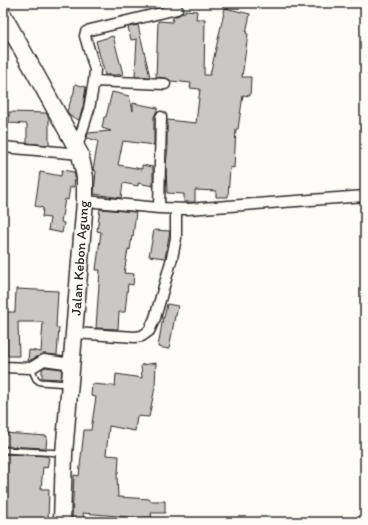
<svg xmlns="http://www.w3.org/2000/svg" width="368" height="525" viewBox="0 0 368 525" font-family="Itim,sans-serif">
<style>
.building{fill:#c9c8c4;stroke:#2b2b2b}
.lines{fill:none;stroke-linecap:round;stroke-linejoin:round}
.service-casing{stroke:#2b2b2b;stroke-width:8}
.minor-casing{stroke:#2b2b2b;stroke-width:13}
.primary-casing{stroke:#2b2b2b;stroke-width:19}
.service{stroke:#fdfcf7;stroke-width:5}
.minor{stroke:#fdfcf7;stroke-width:10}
.primary{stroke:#fdfcf7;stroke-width:16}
.labels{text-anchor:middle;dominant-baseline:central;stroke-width:3;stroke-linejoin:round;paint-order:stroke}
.street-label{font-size:14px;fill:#2b2b2b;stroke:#fdfcf7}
</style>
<rect width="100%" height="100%" fill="#fdfcf7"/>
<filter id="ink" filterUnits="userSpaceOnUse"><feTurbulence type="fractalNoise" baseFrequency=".025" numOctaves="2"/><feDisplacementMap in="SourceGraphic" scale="8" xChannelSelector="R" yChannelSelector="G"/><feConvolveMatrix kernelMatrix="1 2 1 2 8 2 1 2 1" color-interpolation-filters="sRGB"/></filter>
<g filter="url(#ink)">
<!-- building -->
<path class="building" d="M225,8L250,14L246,33L248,34L242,77H251L250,96L243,95L238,129H236L234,168L230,167L228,197H216V191L195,190V202H184V194L167,193L166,164L168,147H167V120L196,123L200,89L190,88L191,83L171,81L166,78L156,77L158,21L172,22L173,17L179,15L183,12H185V10L197,11L196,19H205L204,75H210Z
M138,25L140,34L150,77L135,76L137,39L131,40L128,27Z
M113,36L123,74L117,75H105L96,41Z
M75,84L86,87L83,107L79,120L70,116L67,111L74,92Z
M112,92L129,96L133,111V103L158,108L154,117V145L123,141L118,165L142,169V165L153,167V186L138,183V186L123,183L121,198L94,194L96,171L93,170L98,141L87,138L88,133L111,131L102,128L104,117H106Z
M9,112L46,113L49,118V145L27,143V124L9,123Z
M62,170L74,172L75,176L74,187H70L68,200L65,199L61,222L64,223L62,233L48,230L50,218L42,217L43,208L35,206L40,172L61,176Z
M100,209L136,212L133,237L132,236L130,250L128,249L124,273L134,274L133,285L128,284L125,312H119L118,329L96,328L100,270H96L101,232L97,231Z
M154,230L170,231L165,258L149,256Z
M16,289L58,291L56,327L59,328L57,355L44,354L28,361L29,350L41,352L43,322H18L19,356H7V312H15Z
M167,304L178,306L176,316H175L169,349L158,347L163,317L164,318Z
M156,363L155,387L149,417L137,416L135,431L109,426L106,455L119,456L118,474H117L118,497L150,499V501H165V513H151L152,517L140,518L83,513L84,522H72L74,475L79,476L84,430H91L96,397L91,396L92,384L115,386L116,374L142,378L141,365Z
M45,367L62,369L61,379L42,378V369Z
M3,433L47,436L46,448L3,446Z
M4,454L46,456L49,458L47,468L43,467L41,489H49L48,522H3Z"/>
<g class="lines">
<!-- service casing -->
<g class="service-casing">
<path id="service" d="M31,368L36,379L40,382L68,384
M3,450L62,453"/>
</g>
<!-- minor casing -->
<g class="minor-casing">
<path id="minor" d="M94,81L165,84
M3,147L80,154
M77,147L89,109L94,81L95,70L85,36L86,32L90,30L177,9
M85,201L159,208L188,209L365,196
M159,208L161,117
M74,333L135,337L142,336L149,331L155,318L172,258L176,238V209
M3,367L31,368L44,360L72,364"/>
</g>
<!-- primary casing -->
<g class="primary-casing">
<path id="primary" d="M3,15L80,154L85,177V201L64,454L62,522"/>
</g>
<!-- service -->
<use href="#service" class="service"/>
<!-- minor -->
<use href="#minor" class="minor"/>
<!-- primary -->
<use href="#primary" class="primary"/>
</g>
</g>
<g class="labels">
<!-- street labels -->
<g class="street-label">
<text transform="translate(80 258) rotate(-86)">Jalan Kebon Agung</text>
</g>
</g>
<!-- margin -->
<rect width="368" height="525" fill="none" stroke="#fdfcf7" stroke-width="16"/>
<rect x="8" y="8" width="352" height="509" fill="none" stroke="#2b2b2b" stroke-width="1.5" filter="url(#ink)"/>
</svg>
